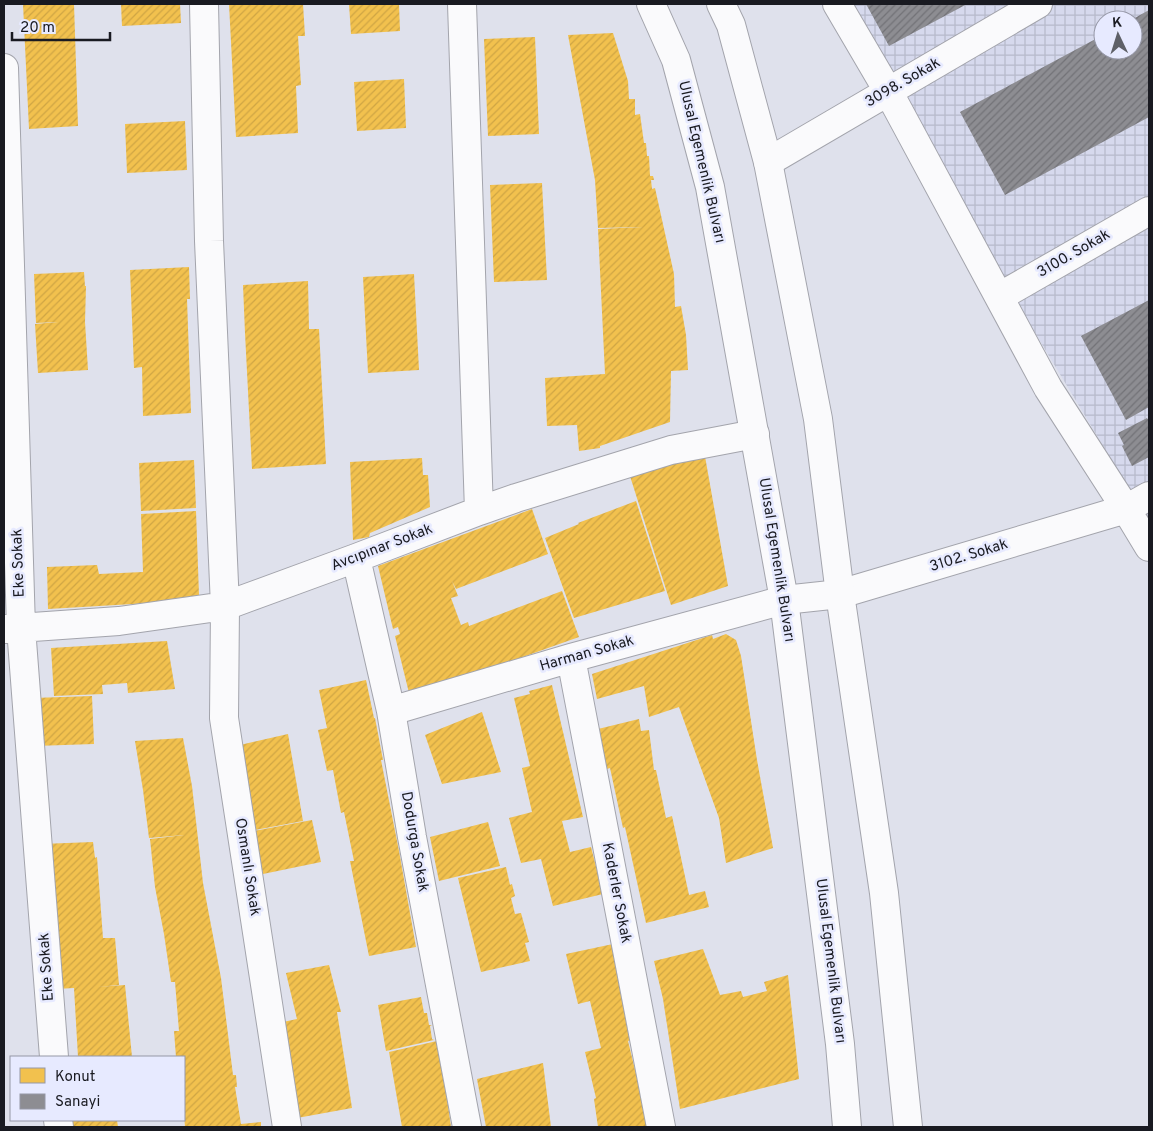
<svg xmlns="http://www.w3.org/2000/svg" width="1153" height="1131" viewBox="0 0 1153 1131" font-family="Overpass,sans-serif">
<style>
.industrial{fill:url(#industrial-grid);fill-rule:evenodd}
.homes{fill:url(#homes-hatch)}
.industry{fill:url(#industry-hatch)}
.lines{fill:none;stroke-linecap:round;stroke-linejoin:round}
.minor-casing{stroke:#a3a4ac;stroke-width:30}
.major-casing{stroke:#a3a4ac;stroke-width:30}
.minor{stroke:#fafafc;stroke-width:28}
.major{stroke:#fafafc;stroke-width:28}
.labels{text-anchor:middle;dominant-baseline:central;stroke-width:5;stroke-linejoin:round;paint-order:stroke}
.street-label{font-size:15px;fill:#191a21;stroke:#e7eaff}
</style>
<defs>
<pattern id="industrial-grid" width="8" height="8" patternUnits="userSpaceOnUse" patternTransform="scale(1.25)"><rect width="8" height="8" fill="#d6d9ed"/><path d="M0 4h8M4 0v8" fill="none" stroke="#b7bacb"/></pattern>
<pattern id="homes-hatch" width="6" height="6" patternUnits="userSpaceOnUse" patternTransform="scale(1.25)"><rect width="6" height="6" fill="#f2c14e"/><path d="M-1 1l2-2M0 6l6-6M5 7l2-2" fill="none" stroke="#cfa544"/></pattern>
<pattern id="industry-hatch" width="6" height="6" patternUnits="userSpaceOnUse" patternTransform="scale(1.25)"><rect width="6" height="6" fill="#8d8d92"/><path d="M-1 1l2-2M0 6l6-6M5 7l2-2" fill="none" stroke="#727277"/></pattern>
</defs>
<rect width="100%" height="100%" fill="#dfe1ec"/>
<!-- industrial -->
<path class="industrial" d="M837,4H1149V522ZM1103,20H1133V50H1103Z"/>
<!-- homes -->
<path class="homes" d="M23,4H74L78,126L29,129Z
M121,4H180L181,23L122,26Z
M229,4H303L305,36H298L301,85L296,86L298,133L236,137Z
M349,4H399L400,31L351,34Z
M613,33L628,81L629,99H635V115L640,114L644,143H646L647,156H649L650,176H653L654,180H651L652,189L655,188L674,274L675,307L681,306L686,335L688,370L671,371L670,422L600,446V448L579,451L577,425L547,426L545,378L605,374L598,229L643,227L598,228L595,180L568,35Z
M535,37L539,134L488,136L484,39Z
M404,79L406,128L357,131L354,82Z
M185,121L187,170L127,173L125,124Z
M542,183L547,280L494,282L490,185Z
M189,267L190,299H187L191,413L143,416L142,367L134,368L130,270Z
M84,272L85,286H86L85,322L88,370L38,373L35,324L58,322L36,323L34,274Z
M414,274L419,370L368,373L363,277Z
M308,281L309,329H319L326,464L252,469L245,333L243,285Z
M703,445L728,586L671,605L629,473Z
M422,458L423,475H428L430,507L370,533L369,537L353,540L350,462Z
M194,460L196,508L141,511L139,463Z
M636,501L665,591L574,618L545,538L579,524L578,523Z
M532,509L548,554L456,589L452,581L458,596L451,598L461,625L468,622L469,626L562,591L579,637L410,697L395,636L400,634L398,627L393,629L378,566Z
M196,511L199,595L184,601L48,609L47,567L97,565L99,574L143,572L141,514Z
M726,634L736,640L741,656L757,760L773,848L726,863L719,818L679,707L649,717L644,686L597,699L592,674L712,635L713,639Z
M167,641L175,689L128,693L127,683L102,685L103,694L54,696L51,648Z
M366,680L374,718H375L383,760H381L399,851L416,947L369,956L350,861H354L344,812L341,813L333,770L327,771L318,730L327,728L319,690Z
M552,685L583,817L562,821L570,852L591,847L603,894L553,906L541,859L521,863L509,818L532,812L522,768L530,766L514,698L530,694L529,691Z
M92,696L94,744L35,746L33,698Z
M482,712L501,772L442,784L425,735Z
M639,719L641,731L649,730L654,770H656L666,818L672,816L689,895L705,891L709,907L646,923L625,827L623,828L610,768L607,769L598,729Z
M288,734L303,821L255,830L240,745Z
M183,738L192,786L203,883L221,978L233,1075H236L237,1087H235L241,1124L261,1122V1127H203V1126L185,1127L184,1114V1057H176L174,1031H179L175,982H171L164,934L155,887L150,839L184,835L149,838L143,790L135,741Z
M312,820L321,862L263,874L254,831Z
M488,822L500,866L439,881L430,837Z
M93,842L95,858L97,857L103,938H115L119,985L97,987L125,985L132,1057H78L74,988L56,989L41,844Z
M506,867L510,885L512,884L515,896L511,898L515,914L521,913L529,942L525,943L530,961L481,972L458,878Z
M613,944L638,1038L628,1041L649,1127H598L594,1099L596,1098L585,1052L601,1048L590,1001L578,1004L566,954Z
M703,949L720,995L741,991L743,997L767,991L764,982L788,975L799,1079L680,1109L663,999L654,961Z
M329,965L341,1012H337L352,1108L297,1118L283,1022L297,1019L286,973Z
M421,997L424,1013H427L429,1025H432L430,1026L432,1039L434,1040L386,1051L378,1005Z
M437,1041L446,1091L451,1127H402L389,1052Z
M543,1063L551,1127H486L477,1079Z
M62,1120H117L118,1127H63Z"/>
<!-- industry -->
<path class="industry" d="M866,4H967L889,46Z
M1149,10V117L1005,195L960,112L1103,35V50H1133V19Z
M1149,300V407L1126,420L1081,336Z
M1147,418L1149,421V457L1132,466L1122,446L1124,445L1118,433Z"/>
<g class="lines">
<!-- minor casing -->
<g class="minor-casing">
<path id="minor" d="M204,4L209,241L225,606L224,718L287,1127
M462,4L479,511
M837,4L888,91L1048,388L1126,509L1149,547
M4,68L21,628L54,1057
M768,162L1038,4
M999,297L1149,211
M356,558L391,711L412,837L467,1127
M4,629L119,621L225,606L356,558L479,511L516,498L671,450L755,434
M571,658L661,1127
M391,711L571,658L784,600L840,594L1126,509L1149,496
M58,1120L59,1127"/>
</g>
<!-- major casing -->
<g class="major-casing">
<path id="major" d="M651,4L676,60L710,187L784,600L840,1044L847,1127
M721,4L731,25L768,162L818,419L840,594L884,893L908,1127"/>
</g>
<!-- minor -->
<use href="#minor" class="minor"/>
<!-- major -->
<use href="#major" class="major"/>
</g>
<g class="labels">
<!-- street labels -->
<g class="street-label">
<text transform="translate(903 83) rotate(-30)">3098. Sokak</text>
<text transform="translate(701 162) rotate(77)">Ulusal Egemenlik Bulvarı</text>
<text transform="translate(1074 254) rotate(-30)">3100. Sokak</text>
<text transform="translate(382 548) rotate(-21)">Avcıpınar Sokak</text>
<text transform="translate(969 556) rotate(-17)">3102. Sokak</text>
<text transform="translate(776 560) rotate(81)">Ulusal Egemenlik Bulvarı</text>
<text transform="translate(19 563) rotate(-92)">Eke Sokak</text>
<text transform="translate(587 654) rotate(-16)">Harman Sokak</text>
<text transform="translate(414 842) rotate(80)">Dodurga Sokak</text>
<text transform="translate(247 867) rotate(81)">Osmanlı Sokak</text>
<text transform="translate(616 893) rotate(79)">Kaderler Sokak</text>
<text transform="translate(830 961) rotate(83)">Ulusal Egemenlik Bulvarı</text>
<text transform="translate(47 967) rotate(-94)">Eke Sokak</text>
</g>
</g>
<!-- border -->
<rect width="1153" height="1131" fill="none" stroke="#191a21" stroke-width="10"/>
<!-- legend -->
<rect x="10" y="1056" width="175" height="65" fill="#e7eaff" stroke="#9597a6"/>
<rect x="20" y="1068" width="25" height="15" fill="#f2c14e" stroke="#9597a6"/>
<text x="55" y="1081" font-size="15" fill="#191a21">Konut</text>
<rect x="20" y="1094" width="25" height="15" fill="#8d8d92" stroke="#9597a6"/>
<text x="55" y="1106" font-size="15" fill="#191a21">Sanayi</text>
<!-- north arrow -->
<g transform="translate(1118 35) rotate(356)"><circle r="24" fill="#e7eaff" stroke="#9597a6"/>
<path d="M0-4L9 19L0 12L-9 19Z" fill="#5e6068"/>
<text y="-8" font-size="14" font-weight="bold" text-anchor="middle" fill="#191a21">K</text>
</g>
<!-- scale -->
<path d="M12 32v8h98v-8" fill="none" stroke="#191a21" stroke-width="2.5"/>
<text x="20" y="32" font-size="15" fill="#191a21" stroke="#e7eaff" stroke-width="4" paint-order="stroke">20 m</text>
</svg>
